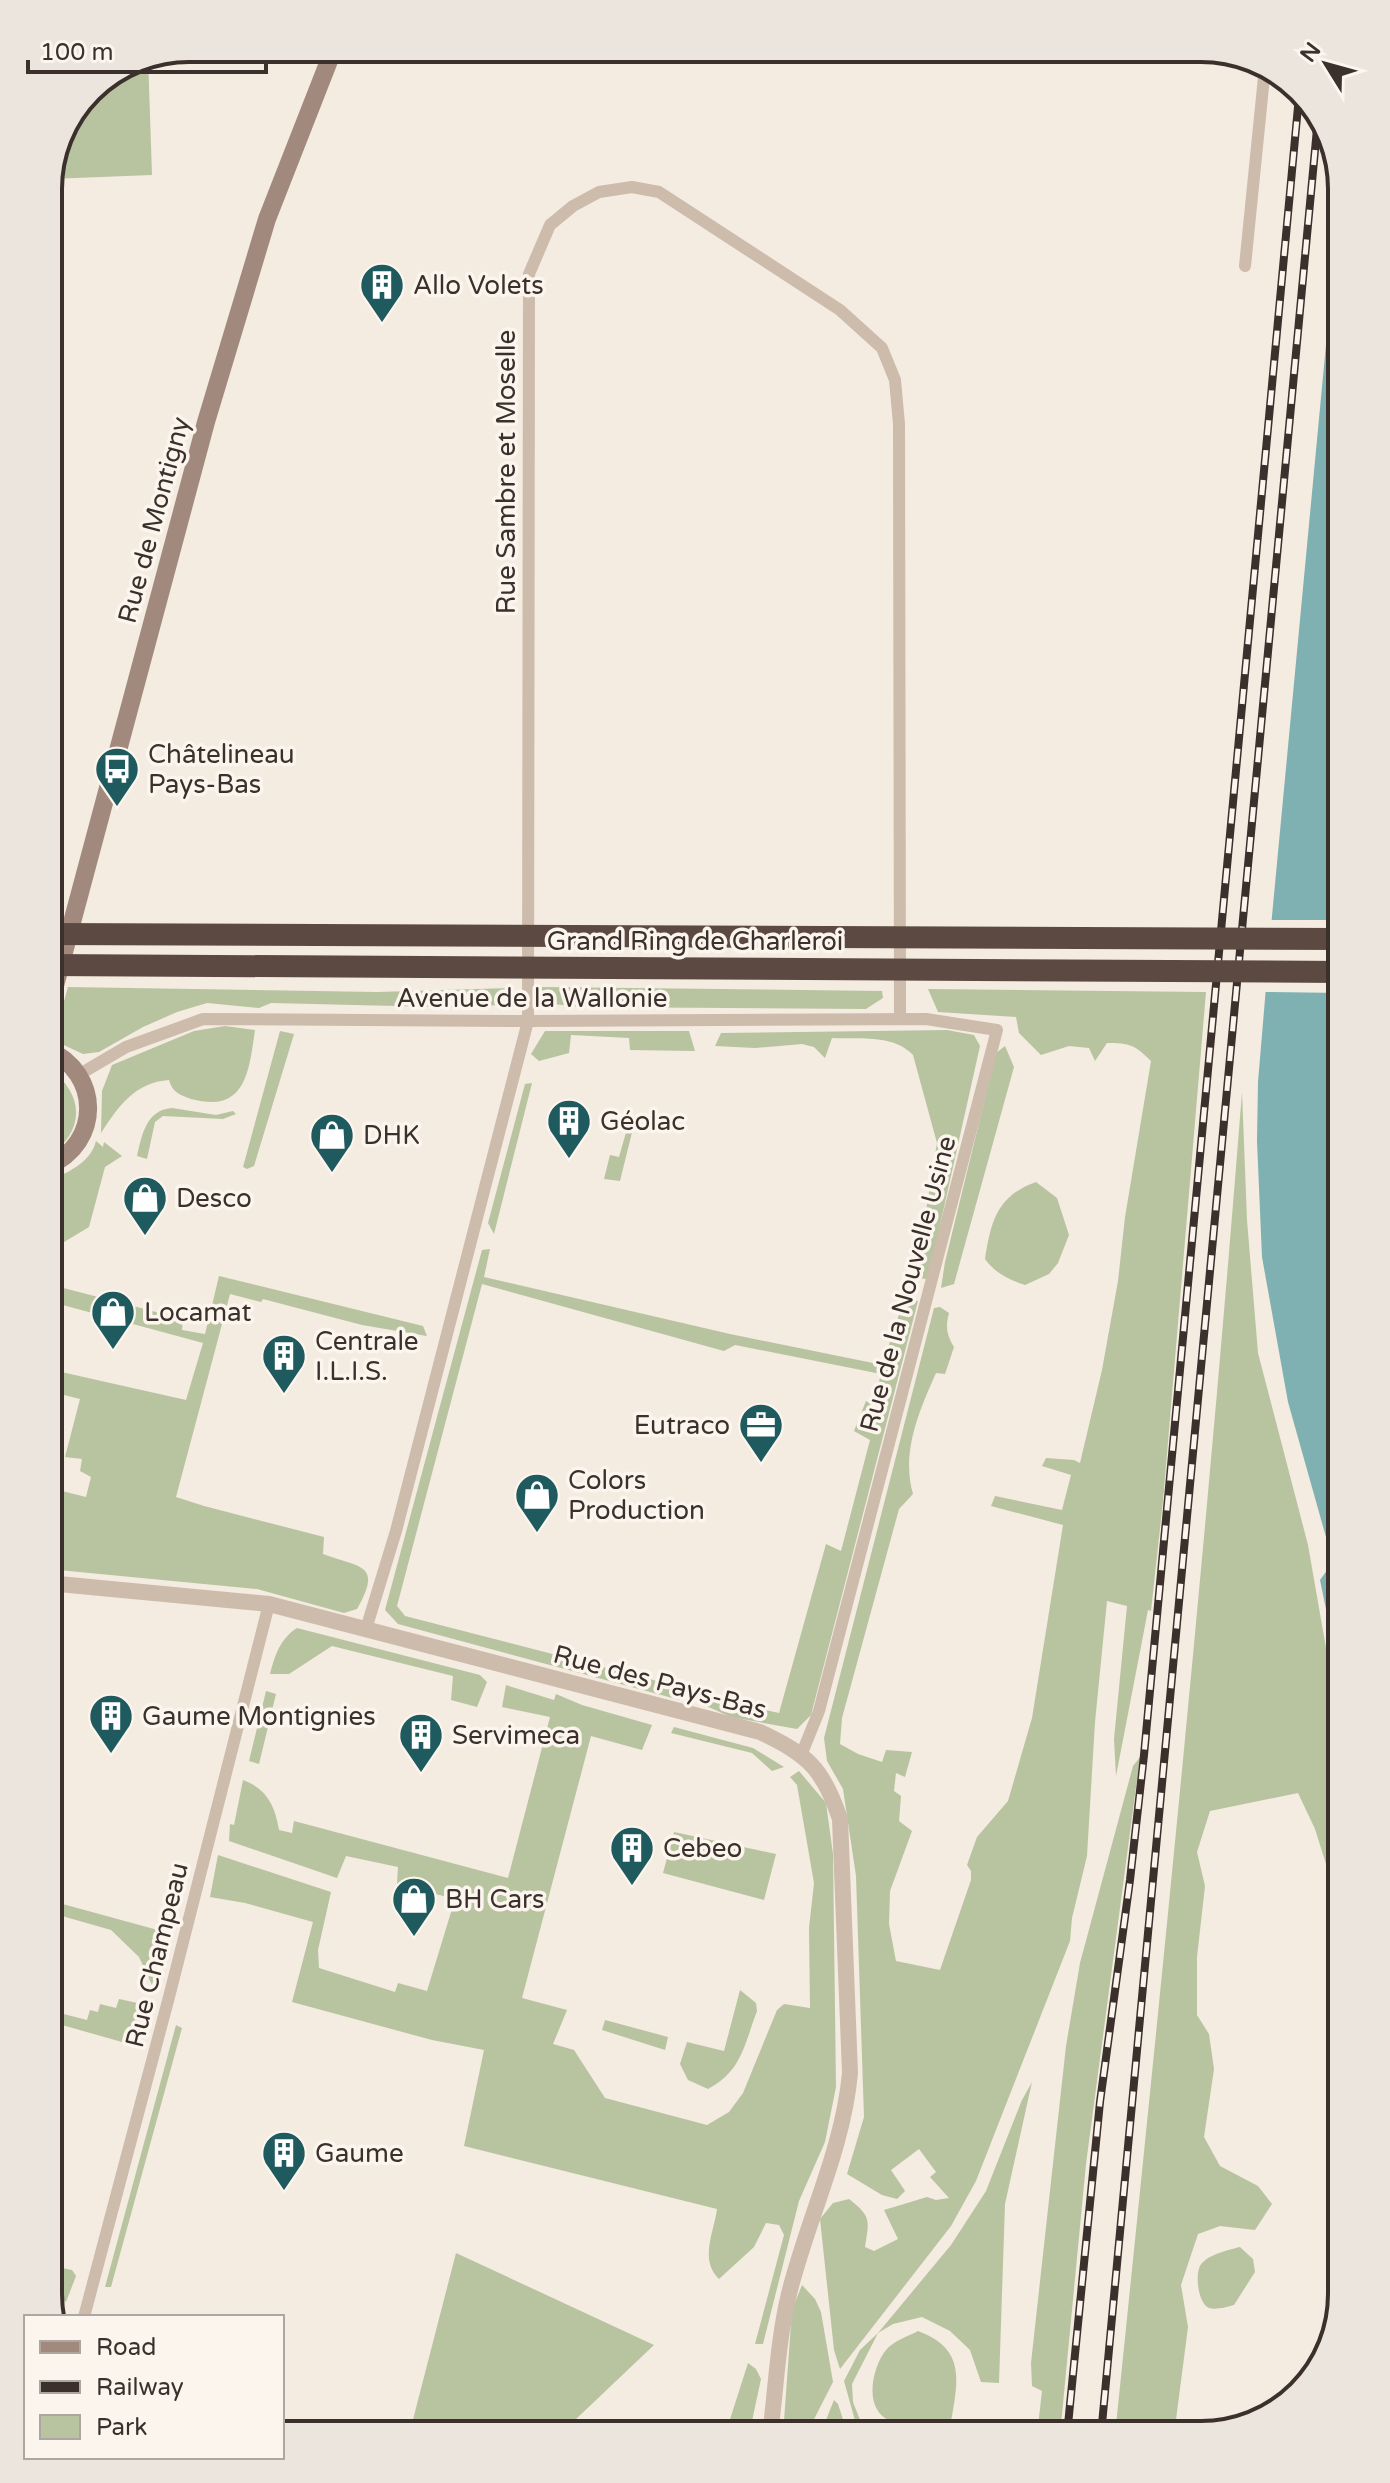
<svg xmlns="http://www.w3.org/2000/svg" width="1390" height="2483" viewBox="0 0 1390 2483" font-family="'Varela Round',sans-serif">
<style>
.green{fill:#b8c4a0}
.water{fill:#7fb0b2}
.pier{fill:#f4ebe1}
.lines{fill:none;stroke-linecap:round;stroke-linejoin:round}
.minor{stroke:#cdbbac;stroke-width:12}
.tertiary{stroke:#cdbbac;stroke-width:16}
.secondary{stroke:#a18a7d;stroke-width:18}
.rail-casing{stroke:#3b302b;stroke-width:8}
.rail{stroke:#fbf5ee;stroke-width:5;stroke-dasharray:15;stroke-linecap:butt}
.motorway-bridge{stroke:#5c4a42;stroke-width:22}
.labels{text-anchor:middle;dominant-baseline:central;stroke-width:7;stroke-linejoin:round;paint-order:stroke}
.poi-label{font-size:26px;fill:#3b302b;stroke:#fbf5ee;text-anchor:start}
.street-label{font-size:26px;fill:#3b302b;stroke:#fbf5ee}
.rim{fill:none;stroke:#3b302b;stroke-width:4}
</style>
<rect width="100%" height="100%" fill="#f4ebe1"/>
<!-- green -->
<path class="green" d="M148,56L152,175L49,179L90,89L135,59Z
M68,987L377,992L511,988L495,1005L481,1008L271,1003L259,1008L207,1003L177,1012L143,1027L99,1052L83,1054L53,1040Z
M542,987L882,991L883,998L866,1009L583,1007L552,1004L540,991Z
M928,989L1206,992L1163,1501L1151,1611L1148,1610L1116,1776L1114,1739L1127,1606L1107,1601L1095,1722L1087,1856L1072,1918L1070,1941L976,2181L951,2226L840,2369L834,2350L820,2219L833,2203L849,2199C872,2217 869,2220 865,2247L874,2251L898,2239L884,2210L927,2197L936,2200L949,2198L930,2177L936,2172L919,2149L891,2170L905,2191L897,2199L882,2195L847,2174L864,2117L856,1876L843,1789L827,1761L824,1738L934,1308L940,1307L949,1313C945,1327 947,1335 954,1347L945,1374L936,1373C919,1411 901,1453 913,1494L899,1509L842,1718L840,1744L858,1754L882,1762L886,1750L912,1752L905,1777L896,1773L894,1791L901,1796L899,1821L912,1831L890,1891L889,1924L896,1961L940,1970L971,1880V1871L967,1865L977,1837L1008,1801L1032,1718L1063,1525L991,1506L995,1496L1062,1510L1071,1475L1042,1466L1046,1458L1074,1460L1080,1463L1102,1370L1118,1281L1125,1217L1151,1061C1135,1045 1130,1043 1107,1043L1095,1061L1089,1048L1069,1046L1041,1055L1019,1033L1016,1017L938,1012Z
M225,1026L255,1030C249,1071 246,1114 191,1099C180,1095 172,1092 169,1080C135,1082 118,1107 101,1133L102,1091L112,1065L194,1031Z
M947,1030L974,1035L980,1046L928,1279L915,1278L937,1143L913,1055C894,1034 858,1039 832,1038L825,1058L814,1047L802,1044L755,1048L715,1046L721,1033Z
M280,1031L294,1034L254,1166L247,1169L243,1167Z
M545,1031H689L695,1051L630,1050L629,1038L571,1035L569,1053L539,1061L531,1054Z
M1005,1046L1014,1067L954,1284L941,1288L945,1262L996,1053Z
M48,1068C86,1094 85,1132 48,1157Z
M532,1083L494,1234L488,1223L525,1084Z
M1242,1092L1247,1220L1258,1353L1308,1545L1326,1648L1342,1757V1879L1331,1880L1315,1829L1298,1793L1210,1811L1197,1852L1205,1886L1197,1957V2015L1209,2034L1214,2069L1204,2137L1220,2166L1258,2186L1272,2204L1255,2230L1220,2226L1198,2234L1181,2285L1188,2327L1174,2435H1115C1161,1988 1207,1540 1242,1092Z
M172,1108L216,1115L233,1111L236,1114L223,1119L163,1116L155,1122L147,1159L137,1156C142,1135 146,1110 172,1108Z
M631,1115L636,1116L620,1181L604,1179L610,1155L619,1157Z
M96,1141L103,1147L104,1142L122,1156L105,1167L89,1227L54,1248L48,1270V1182C67,1172 90,1164 96,1141Z
M1036,1182L1057,1198L1069,1235L1058,1263L1049,1274L1025,1285C1008,1279 996,1274 985,1259C991,1221 997,1196 1036,1182Z
M490,1249L484,1277L730,1334L878,1364L886,1354L904,1299L918,1301L811,1715L797,1729L731,1717L704,1705L703,1696L779,1713L826,1544L841,1551L870,1440L854,1431L866,1401L873,1405L881,1374L735,1345L724,1351L482,1284L397,1606L405,1616L684,1688L680,1700L398,1624L385,1610L482,1250Z
M219,1276L423,1326L427,1336L362,1325L263,1299L261,1302L230,1294L176,1497L204,1506L324,1537L323,1554C360,1568 383,1563 357,1609L344,1613L257,1589L48,1569V1500L52,1499L58,1490L86,1497L91,1477L80,1471L82,1459L65,1457L80,1399L48,1391V1369L186,1400L203,1343L48,1301V1284L183,1319L182,1330L205,1334Z
M297,1628L480,1675L487,1682L477,1707L451,1700L453,1676L332,1646L289,1674H270C275,1655 280,1639 297,1628Z
M506,1685L554,1700L556,1694L582,1705L652,1725L642,1750L591,1736L522,1998L567,2010L553,2044L574,2050L605,2098L707,2125L729,2112L743,2093L777,2010L784,2004L810,2008L809,1928L814,1883L797,1785L790,1777L799,1771L826,1803L833,1854L836,2087L825,2142L799,2201L763,2344H755L784,2235L779,2225L766,2223L754,2247L719,2279C699,2260 714,2232 717,2209L464,2146L484,2050L432,2040L292,2002L313,1922L245,1903L210,1897L218,1855L331,1892L318,1950L319,1968L395,1992L398,1983L427,1991L455,1899L397,1884L398,1867L346,1856L337,1878L229,1841L230,1824L234,1825L243,1780C267,1789 275,1806 279,1830L292,1833L294,1821L508,1878L550,1717L502,1707Z
M266,1691L276,1694L259,1764L249,1761Z
M674,1727L753,1748L784,1767L772,1771L752,1753L671,1733Z
M1140,1757L1086,2164L1060,2435H1037L1042,2391L1032,2386L1031,2363L1066,2046L1080,1963L1133,1766Z
M674,1832L776,1854L764,1900L663,1873Z
M48,1900L165,1932L152,1985L139,1957L111,1930L48,1912Z
M740,1990L756,2003L757,2011C744,2045 742,2071 708,2089L688,2080L680,2064L687,2042L724,2051Z
M119,1999L147,2005L136,2046L48,2021V2010L87,2020L90,2010L98,2012L100,2004L116,2008Z
M605,2020L668,2037L665,2050L602,2030Z
M176,2025L182,2028L111,2287H105Z
M1032,2082L1005,2204L999,2383L981,2382L970,2350L950,2331L922,2317L893,2324L878,2333L852,2384L853,2402L866,2435H859L844,2381L860,2350L878,2333L951,2245L986,2191L1022,2100Z
M1240,2247L1253,2259L1255,2272L1234,2305C1227,2307 1216,2310 1209,2308C1198,2303 1195,2276 1200,2266C1206,2255 1228,2250 1240,2247Z
M456,2253L654,2345L575,2420L556,2424L545,2435H409Z
M48,2265L72,2270L76,2276L66,2302L59,2296L63,2279L48,2275Z
M802,2285L815,2299L821,2312L833,2382L806,2435H783L792,2310Z
M918,2331C972,2351 955,2389 949,2435C934,2435 898,2428 885,2418C864,2404 873,2366 886,2350C893,2341 909,2336 918,2331Z
M748,2363L756,2369L761,2379L749,2435H725Z
M834,2400L838,2404L848,2435H820Z"/>
<!-- water -->
<path class="water" d="M1341,186L1342,189V1687L1320,1580L1333,1562L1288,1402L1262,1257L1257,1141L1258,1082L1272,916Z"/>
<!-- pier -->
<path class="pier" d="M1268,920H1342V993L1263,992Z"/>
<g class="lines">
<!-- minor -->
<path class="minor" d="M1245,266L1265,67
M80,1074L126,1047L203,1019L528,1021L926,1019L997,1030L819,1711L802,1753
M366,1629L396,1531L528,1021L529,274L550,225L573,206L599,192L632,187L659,192L840,310L882,348L895,380L899,424L900,1019
M84,2317L169,1997L269,1604"/>
<!-- tertiary -->
<path class="tertiary" d="M48,1583L269,1604L760,1732C808,1755 823,1768 840,1819L850,2073C843,2150 807,2220 789,2294C778,2339 776,2388 770,2435"/>
<!-- secondary -->
<path class="secondary" d="M48,1012L206,422L267,219L334,48
M48,1166C102,1143 101,1073 48,1050"/>
<!-- rail casing -->
<g class="rail-casing">
<path id="rail" d="M1067,2435L1100,2102L1130,1880L1144,1755L1299,96
M1101,2435L1318,118"/>
</g>
<!-- rail -->
<use href="#rail" class="rail"/>
<!-- motorway-bridge -->
<path class="motorway-bridge" d="M48,934L1342,939
M48,965L1342,972"/>
</g>
<!-- icons -->
<defs>
<g id="building-pin" transform="scale(2.3)"><path d="M0 17L-7.5 6A9.5 9.5 0 1 1 7.5 6Z" fill="#1f5a5e" stroke="#fbf5ee"/><path d="M-4-6H4V6H1V3H-1V6H-4ZM-2.5-4.3h1.7v1.8h-1.7ZM.8-4.3h1.7v1.8H.8ZM-2.5-1h1.7V.8h-1.7ZM.8-1h1.7V.8H.8Z" fill="#fff"/></g>
<g id="bus-pin" transform="scale(2.3)"><path d="M0 17L-7.5 6A9.5 9.5 0 1 1 7.5 6Z" fill="#1f5a5e" stroke="#fbf5ee"/><path d="M-5-6H5V4H4V6H2V4H-2V6H-4V4H-5ZM-3.5-4V0h7V-4ZM-3.5 1.2v1.5H-2V1.2ZM2 1.2v1.5H3.5V1.2Z" fill="#fff"/></g>
<g id="shop-pin" transform="scale(2.3)"><path d="M0 17L-7.5 6A9.5 9.5 0 1 1 7.5 6Z" fill="#1f5a5e" stroke="#fbf5ee"/><path d="M-5-2.5h2.3a2.7 3.5 0 0 1 5.4 0H5L5.5 6h-11ZM-1.5-2.5h3a1.5 2.3 0 0 0-3 0Z" fill="#fff"/></g>
<g id="office-pin" transform="scale(2.3)"><path d="M0 17L-7.5 6A9.5 9.5 0 1 1 7.5 6Z" fill="#1f5a5e" stroke="#fbf5ee"/><path d="M-6-3h4V-5.5h4V-3h4V5H-6ZM-1-4.5V-3h2v-1.5ZM-6 0V1H6V0Z" fill="#fff"/></g>
</defs>
<g fill-rule="evenodd">
<use href="#building-pin" x="382" y="285"/>
<use href="#bus-pin" x="117" y="769"/>
<use href="#building-pin" x="569" y="1121"/>
<use href="#shop-pin" x="332" y="1135"/>
<use href="#shop-pin" x="145" y="1198"/>
<use href="#shop-pin" x="113" y="1312"/>
<use href="#building-pin" x="284" y="1356"/>
<use href="#office-pin" x="761" y="1425"/>
<use href="#shop-pin" x="537" y="1495"/>
<use href="#building-pin" x="111" y="1716"/>
<use href="#building-pin" x="421" y="1735"/>
<use href="#building-pin" x="632" y="1848"/>
<use href="#shop-pin" x="414" y="1899"/>
<use href="#building-pin" x="284" y="2153"/>
</g>
<g class="labels">
<!-- poi labels -->
<g class="poi-label">
<text x="413" y="285">Allo Volets</text>
<text x="148" y="754">Châtelineau<tspan x="148" dy="30">Pays-Bas</tspan></text>
<text x="600" y="1121">Géolac</text>
<text x="363" y="1135">DHK</text>
<text x="176" y="1198">Desco</text>
<text x="144" y="1312">Locamat</text>
<text x="315" y="1341">Centrale<tspan x="315" dy="30">I.L.I.S.</tspan></text>
<text x="730" y="1425" text-anchor="end">Eutraco</text>
<text x="568" y="1480">Colors<tspan x="568" dy="30">Production</tspan></text>
<text x="142" y="1716">Gaume Montignies</text>
<text x="452" y="1735">Servimeca</text>
<text x="663" y="1848">Cebeo</text>
<text x="445" y="1899">BH Cars</text>
<text x="315" y="2153">Gaume</text>
</g>
<!-- street labels -->
<g class="street-label">
<text transform="translate(506 472) rotate(-90)">Rue Sambre et Moselle</text>
<text transform="translate(154 520) rotate(-75)">Rue de Montigny</text>
<text x="695" y="941">Grand Ring de Charleroi</text>
<text x="532" y="998">Avenue de la Wallonie</text>
<text transform="translate(908 1284) rotate(-75)">Rue de la Nouvelle Usine</text>
<text transform="translate(660 1682) rotate(15)">Rue des Pays-Bas</text>
<text transform="translate(157 1955) rotate(-76)">Rue Champeau</text>
</g>
</g>
<!-- crop -->
<path d="M0 0H1390V2483H0ZM189 62H1201A127 127 0 0 1 1328 189V2294A127 127 0 0 1 1201 2421H189A127 127 0 0 1 62 2294V189A127 127 0 0 1 189 62Z" fill="#ece5de" fill-rule="evenodd"/>
<path class="rim" d="M189 62H1201A127 127 0 0 1 1328 189V2294A127 127 0 0 1 1201 2421H189A127 127 0 0 1 62 2294V189A127 127 0 0 1 189 62Z"/>
<!-- legend -->
<rect x="24" y="2315" width="260" height="144" fill="#fbf5ee" stroke="#aea6a0" stroke-width="2"/>
<rect x="40" y="2341" width="40" height="12" fill="#a18a7d" stroke="#aea6a0" stroke-width="2"/>
<text x="96" y="2355" font-size="24" fill="#3b302b">Road</text>
<rect x="40" y="2381" width="40" height="12" fill="#3b302b" stroke="#aea6a0" stroke-width="2"/>
<text x="96" y="2395" font-size="24" fill="#3b302b">Railway</text>
<rect x="40" y="2415" width="40" height="24" fill="#b8c4a0" stroke="#aea6a0" stroke-width="2"/>
<text x="96" y="2435" font-size="24" fill="#3b302b">Park</text>
<!-- north arrow -->
<g transform="translate(1326 64) rotate(307)" stroke="#fbf5ee" stroke-width="6" paint-order="stroke">
<path d="M0-6L14 30L0 20L-14 30Z" fill="#3b302b"/>
<text y="-12" font-size="22" font-weight="bold" text-anchor="middle" fill="#3b302b">N</text>
</g>
<!-- scale -->
<path d="M28 60v12h238v-12" fill="none" stroke="#3b302b" stroke-width="4"/>
<text x="40" y="60" font-size="24" fill="#3b302b" stroke="#fbf5ee" stroke-width="6" paint-order="stroke">100 m</text>
</svg>
